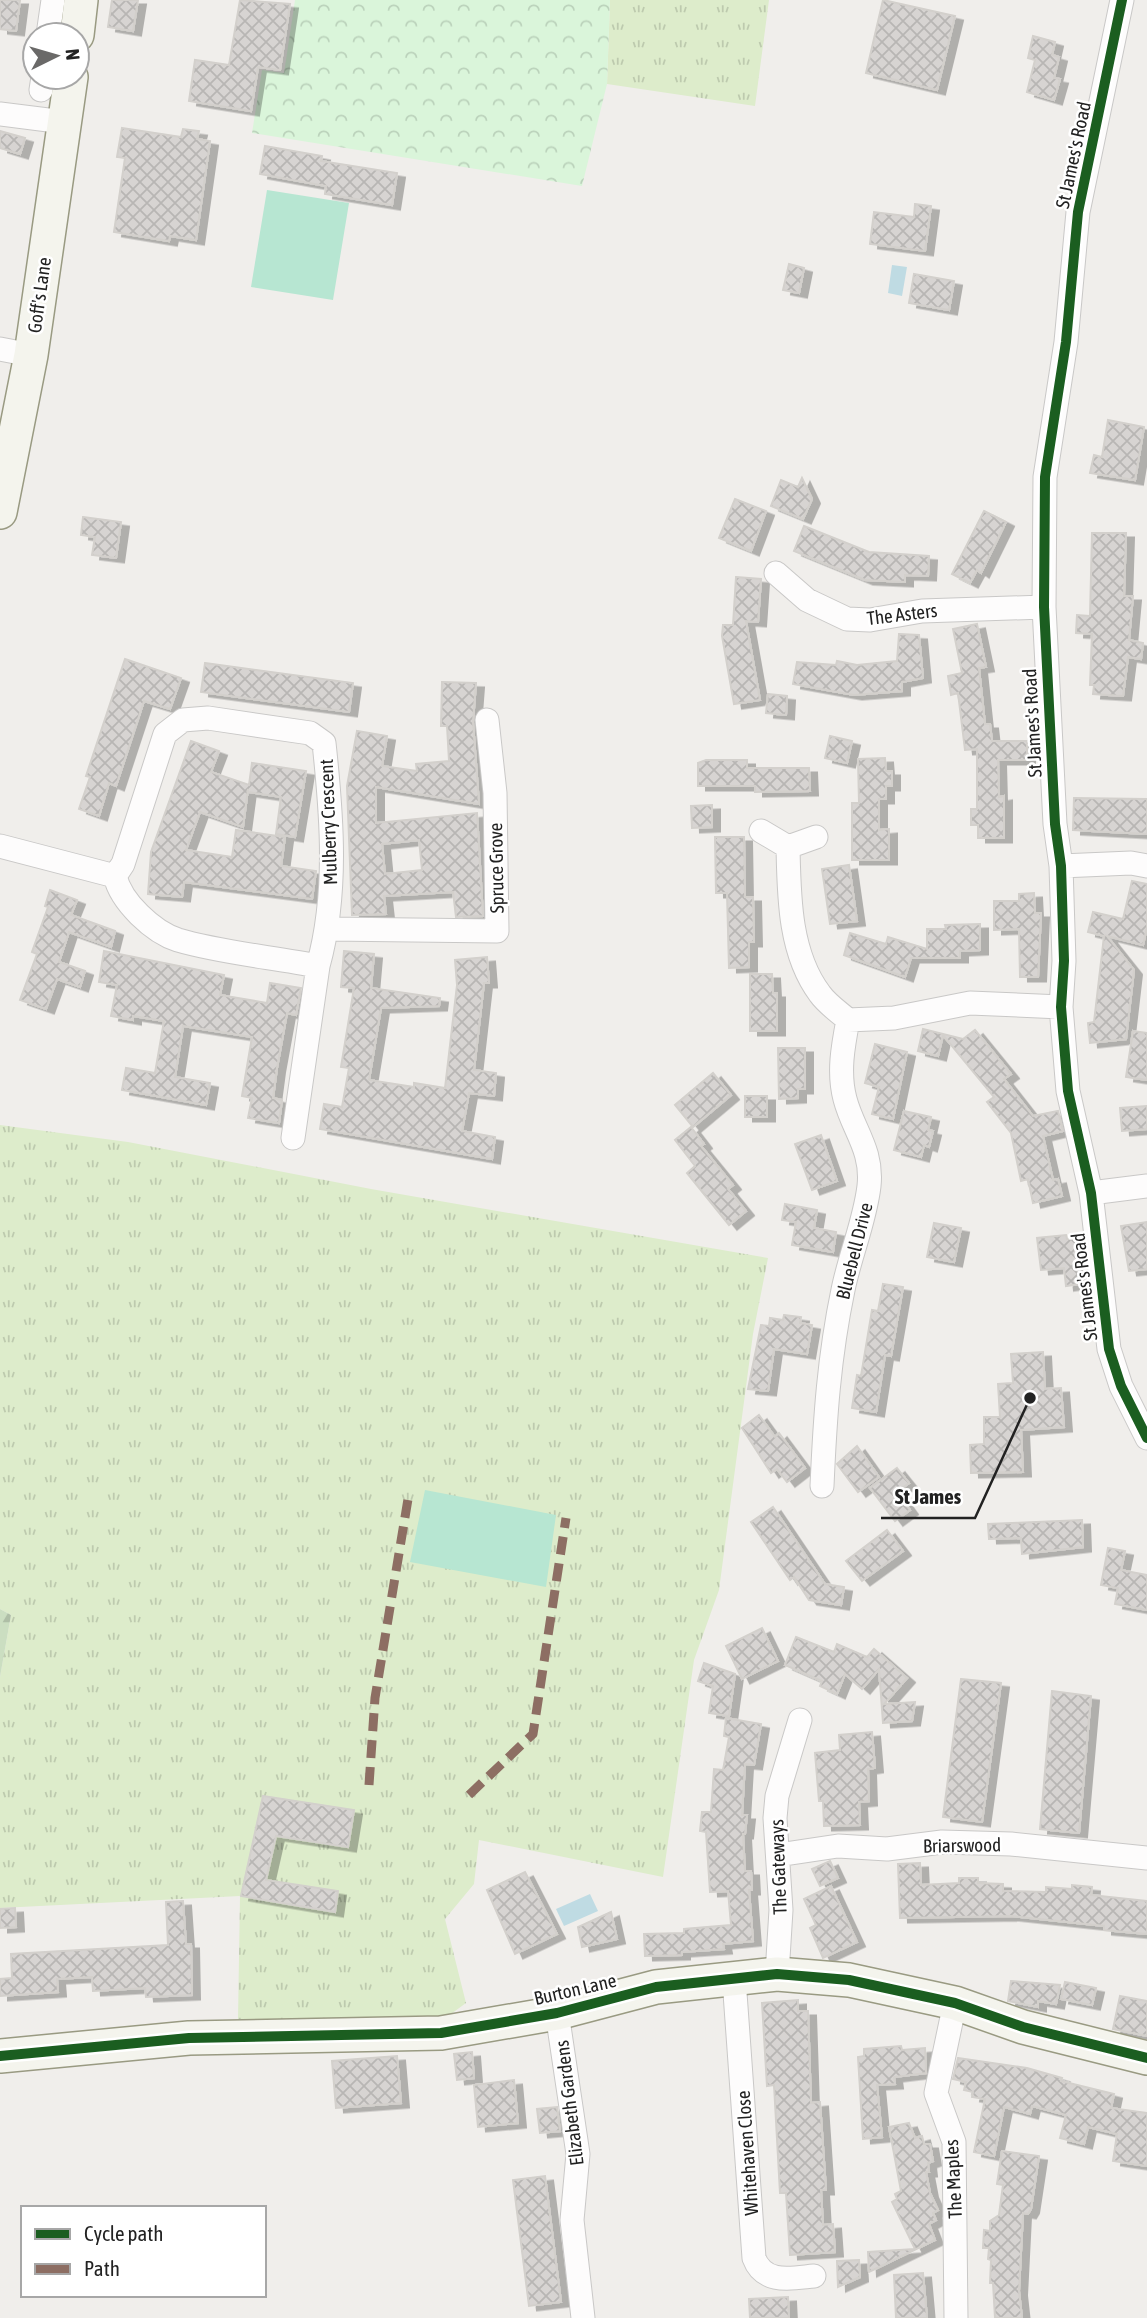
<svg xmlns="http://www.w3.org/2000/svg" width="1147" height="2318" viewBox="0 0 1147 2318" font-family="'Asap Condensed',sans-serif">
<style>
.grass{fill:url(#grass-tufts)}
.forest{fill:url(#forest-firs)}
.park{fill:url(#park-crowns)}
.pitch{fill:#b7e6d2}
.water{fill:#bfdbe3}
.building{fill:url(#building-cross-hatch);stroke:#d3d0cc;stroke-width:2;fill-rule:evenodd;filter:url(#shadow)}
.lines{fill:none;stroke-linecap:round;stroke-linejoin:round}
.street-casing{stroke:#c9c8c7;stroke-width:25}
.secondary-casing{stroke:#999a82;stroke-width:36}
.street{stroke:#fdfcfc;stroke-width:23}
.secondary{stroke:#f4f4ed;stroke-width:33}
.quiet{stroke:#8d6e63;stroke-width:9;stroke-dasharray:18 9;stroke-linecap:butt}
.cycleway-casing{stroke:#fff;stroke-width:15}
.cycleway{stroke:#1b5e20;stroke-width:10}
.labels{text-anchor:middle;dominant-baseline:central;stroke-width:5;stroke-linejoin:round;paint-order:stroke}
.street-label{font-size:19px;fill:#222;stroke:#fff}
.leader{fill:none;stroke:#222;stroke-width:2.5}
.callout-dot{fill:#222;stroke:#fff;stroke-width:2.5}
.callout-label{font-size:21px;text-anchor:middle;font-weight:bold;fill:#222;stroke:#fff;stroke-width:5;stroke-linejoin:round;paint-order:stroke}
</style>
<defs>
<pattern id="grass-tufts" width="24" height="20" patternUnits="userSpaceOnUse" patternTransform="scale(1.75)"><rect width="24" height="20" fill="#ddeccb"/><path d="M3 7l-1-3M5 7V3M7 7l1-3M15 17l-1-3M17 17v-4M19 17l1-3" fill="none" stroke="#bdcaae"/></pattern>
<pattern id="forest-firs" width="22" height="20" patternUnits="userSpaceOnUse" patternTransform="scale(1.75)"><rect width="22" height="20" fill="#cbdec1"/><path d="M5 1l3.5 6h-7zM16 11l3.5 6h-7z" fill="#aebea6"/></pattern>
<pattern id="park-crowns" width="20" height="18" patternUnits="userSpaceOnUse" patternTransform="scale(1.75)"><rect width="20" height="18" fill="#daf5da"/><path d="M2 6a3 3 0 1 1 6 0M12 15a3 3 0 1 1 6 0" fill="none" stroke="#bbd2bb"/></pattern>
<pattern id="building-cross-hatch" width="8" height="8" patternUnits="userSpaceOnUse" patternTransform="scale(1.75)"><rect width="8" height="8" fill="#d7d4d2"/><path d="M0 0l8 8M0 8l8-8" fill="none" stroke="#b8b6b4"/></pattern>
<filter id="shadow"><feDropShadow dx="8" dy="4.5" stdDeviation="0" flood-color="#0004"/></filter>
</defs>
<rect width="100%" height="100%" fill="#f0eeeb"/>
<!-- grass -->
<path class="grass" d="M610,0H769L755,106L607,84Z
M0,1125L128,1142L371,1189L768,1258L753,1334L719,1590L694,1660L663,1877L479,1840L474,1884L445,1919L466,2003L451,2014L406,2021L238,2019L240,1896L0,1908V1677L11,1615L0,1609Z"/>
<!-- forest -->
<path class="forest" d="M0,1609L11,1615L0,1677Z"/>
<!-- park -->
<path class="park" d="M295,0H610L607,84L582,186L252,133L262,70L284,73Z"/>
<!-- pitch -->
<path class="pitch" d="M267,190L349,203L333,300L251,287Z
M425,1490L556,1515L546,1587L410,1562Z"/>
<!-- water -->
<path class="water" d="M892,265L907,267L902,296L888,293Z
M590,1894L598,1911L564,1926L556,1909Z"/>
<!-- building -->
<path class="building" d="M0,0H20L16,31L0,29Z
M112,0H138L133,31L108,27Z
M240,0L290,4L280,70L258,67L251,111L189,101L195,60L229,65Z
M883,0L955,16L937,90L866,73Z
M1033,36L1055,42L1052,55L1059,57L1054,78L1060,79L1054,100L1027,92L1035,60L1028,58Z
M122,128L181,137L183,129L199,131L197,139L210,141L196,240L170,236L169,241L114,232L125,158L117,157Z
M0,131L25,138L20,154L0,148Z
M265,146L322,156L321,161L397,173L392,205L325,194L326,186L260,174Z
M915,204L931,206L925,251L870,244L874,212L914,217Z
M789,264L804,268L799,293L783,290Z
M914,274L954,281L949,310L909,303Z
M1108,420L1144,427L1135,480L1090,473L1094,455L1102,457Z
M802,478L812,499L803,519L771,506L781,480L798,487Z
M735,499L766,511L751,551L719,538Z
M984,511L1006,522L981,573L977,570L970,583L952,574Z
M83,517L121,522L116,558L92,555L95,537L81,535Z
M804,526L869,552L929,556L928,576L905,575V582L865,580L794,551Z
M1092,533H1126L1124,596H1133L1129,640L1143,643L1141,659L1128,657L1123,696L1093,694L1094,685H1090L1092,634L1076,633L1077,615L1090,616Z
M736,577L761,579L758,622L746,621L760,700L734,704L722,636L723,625H733Z
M977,624L986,667L979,668L985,724H990L992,741H1027V760H998L999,797L1004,796V838H978V825H971V809H977V749L965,750L958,693L951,695L948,676L962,673L953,629Z
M899,634L919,635L923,678L902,682V691L854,695L793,684L797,662L836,665L837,661L857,665L897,661Z
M125,659L181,678L170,709L144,701L116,786L109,783L99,816L79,809L90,777L86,776Z
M205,663L353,683L349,712L201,692Z
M442,682L476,683L473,722L479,804L376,787V823L477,813L483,916L456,917L453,892L384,896L386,914L352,915L347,786L357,731L387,736L382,766L417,771L416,764L449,761L447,726H441ZM419,840L422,870L385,874L382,844Z
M768,694L787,696L786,715L766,713Z
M830,736L852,741L847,763L825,758Z
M191,741L219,751L211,772L249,785L252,763L306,771L295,837L276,834L281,797L248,792V789L243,827L200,812L186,850L232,857L236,830L285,837L281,866L316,871L312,899L184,882L182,897L148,894L151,852Z
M885,758L886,771H892V786H886V799H879V830L889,829V860H852V803H859L858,759Z
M706,760H747V768H809L810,791L755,792V786H698V763Z
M1074,798L1147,799V834L1073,830Z
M712,805V827L692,828L691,806Z
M715,837H744L745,897H753L754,942H749V967L729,968L727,893H716Z
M849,865L857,921L830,924L822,869Z
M1132,881L1147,884V927L1143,945L1107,936L1134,970L1126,1039L1090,1043L1088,1023L1094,1022L1104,936L1088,932L1093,912L1123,919Z
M50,890L77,900L71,915L115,931L111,947L69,932L59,962L85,971L80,987L57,979L46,1009L20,1000L37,954L32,952L48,907L45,906Z
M1034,893L1035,913H1041L1038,977H1020L1019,929L994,930V901H1019V894Z
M980,924V950L960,951V958H911L905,977L844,955L850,933L886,944L888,937L927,949V929H946L945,925Z
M104,951L224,975L220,995L267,1003L270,983L301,988L296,1015L287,1013L277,1068L273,1098L282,1100L279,1123L248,1118L252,1098L242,1096L252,1037L183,1026L175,1077L210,1083L206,1105L122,1090L126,1068L155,1073L164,1021L133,1016V1020L111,1016L117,985L99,982Z
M344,951L374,954L371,988L440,998L439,1006L381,1008L369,1080L414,1087V1083L445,1088L457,985L455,960L487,957L489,983H484L474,1070L496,1073L494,1096L469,1093L462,1131L495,1137L492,1159L320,1129L324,1104L342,1107L349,1068L341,1067L354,988L341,987Z
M750,974H772L773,993H777V1031H750Z
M923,1029L963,1039L975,1030L1011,1074L1004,1079L1033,1116L1058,1111L1063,1131L1043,1136L1053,1180L1058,1179L1062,1196L1033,1203L1028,1179L1021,1181L1011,1133L987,1102L994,1097L943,1035L938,1056L918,1051Z
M1133,1031L1147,1033V1080L1126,1077Z
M875,1044L907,1052L893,1119L872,1114L879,1087L865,1083Z
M778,1048H805V1089H798V1098L779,1099Z
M713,1073L731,1095L693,1127L675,1105Z
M745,1096H767V1117H745Z
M1147,1106V1129L1122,1131L1120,1108Z
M904,1111L931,1117L928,1130L933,1131L929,1147L924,1145L921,1157L894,1150Z
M691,1127L704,1144L701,1146L733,1185L728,1189L746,1211L729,1225L687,1173L695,1166L675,1140Z
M821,1135L837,1181L812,1190L795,1144Z
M785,1204L817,1210L814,1228L836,1232L833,1252L792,1245L796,1222L782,1220Z
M1147,1222V1269L1129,1271L1121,1226Z
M934,1223L961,1228L954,1262L927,1257Z
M1066,1235L1067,1239L1079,1238L1087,1283L1066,1286L1064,1268L1041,1270L1037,1238Z
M883,1284L903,1287L891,1356L885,1355L876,1412L852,1408L857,1375L861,1376L872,1310L878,1311Z
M784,1315L801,1317L800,1323L812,1325L807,1354L774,1349L768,1391L748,1389L761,1325L769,1326L770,1318L783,1320Z
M1043,1352L1045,1389L1061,1388L1064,1427L1021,1430L1023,1472L971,1473L970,1445L984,1444V1417H1000L998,1384L1013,1383L1011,1354Z
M759,1415L775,1437L779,1433L805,1468L787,1482L777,1469L771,1473L742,1428Z
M857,1446L879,1477L858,1492L837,1464Z
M897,1468L909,1483L897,1492L910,1510L895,1521L870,1488Z
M773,1507L825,1584L844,1587L841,1605L809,1600L794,1577L790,1580L751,1522Z
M1082,1520L1083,1547L1022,1554L1021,1538L989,1539L988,1524Z
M887,1530L903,1551L862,1581L846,1561Z
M1108,1548L1125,1551L1121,1570L1147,1575V1610L1115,1604L1118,1588L1101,1585Z
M762,1628L778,1661L742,1679L726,1646Z
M796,1637L834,1652L837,1644L867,1657L874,1649L907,1678L884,1704L915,1702L912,1721L883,1723L879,1669L862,1689L845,1674L837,1694L820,1686L822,1681L785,1665Z
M704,1663L735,1674L729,1716L709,1713L713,1686L698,1681Z
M961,1679L1001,1683L982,1822L943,1817Z
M1052,1691L1091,1696L1079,1833L1040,1829Z
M726,1718L761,1724L754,1765L745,1764L742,1815H747L745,1834H743L745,1871H751L752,1890H749L753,1941L723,1944L724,1949L682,1952V1955L645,1956L644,1934L684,1933V1929L731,1925L728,1891L710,1892L706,1832L700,1831L702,1812H711L714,1769L723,1770L729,1737L724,1736Z
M872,1732L875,1768L868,1769L869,1801L859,1802L860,1825L824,1826L823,1801H819L815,1753L840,1750L839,1735Z
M263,1796L354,1810L348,1847L276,1836L266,1880L338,1891L335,1912L241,1896Z
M830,1861L838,1878L820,1886L812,1869Z
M920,1863L921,1885L959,1883V1878H978V1883L1003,1884V1891L1046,1892V1887L1072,1889V1885L1092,1887L1091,1895L1147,1901V1934L1104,1930V1926L1011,1916L900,1918L898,1864Z
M525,1872L557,1934L515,1954L487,1890Z
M831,1886L857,1942L823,1958L810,1928L816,1925L804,1899Z
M183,1901L186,1944H191L192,1995L146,1997L145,1988L93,1991L92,1977L57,1979L58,1992L0,1996V1979L12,1978L11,1954L168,1945L166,1902Z
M15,1908L16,1927L0,1928V1909Z
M611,1912L617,1939L582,1947L578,1927Z
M1011,1981L1060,1985L1056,2004L1038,2001V2007L1008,2001Z
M1065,1982L1096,1988L1092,2005L1061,1999Z
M1120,1996L1147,2001V2036L1113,2029Z
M798,2000V2011H808L811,2103L820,2102L826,2190H821L823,2225L833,2224L835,2252L790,2255L786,2193H780L774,2085L767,2086L762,2003Z
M901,2046L902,2050L925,2048L926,2073L894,2077L895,2084L877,2085L882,2137L863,2139L858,2057L864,2056V2049Z
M472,2052L474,2078L457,2080L454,2054Z
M397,2056L401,2103L336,2108L332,2061Z
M958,2058L1027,2068L1062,2078L1061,2081L1114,2094L1111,2108L1147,2113V2166L1113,2161L1117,2134L1088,2127L1084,2144L1060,2138L1066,2115L1032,2106L1030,2114L1004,2107L994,2156L974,2152L985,2099L972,2097L973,2092L964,2090L966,2082L953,2079Z
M514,2080L518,2123L478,2127L474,2085Z
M557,2107L560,2131L540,2133L537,2109Z
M909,2123L915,2138L922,2136L924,2144H930L933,2161L928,2163L929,2172H926L930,2193L938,2210L933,2213L936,2220L929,2224L935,2240L869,2272L868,2252L915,2249L892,2202L897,2199L895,2194L901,2191L889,2127Z
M1002,2151L1039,2156L1031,2209L1028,2214L1023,2213L1019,2291L1022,2318H995L993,2283H990L991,2260L988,2259L989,2248H983L984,2230L990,2231V2221L999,2215L1003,2185L997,2184Z
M545,2176L561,2302L529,2306L513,2180Z
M859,2260L860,2277L838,2287L837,2261Z
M923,2273L927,2318H896L894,2275Z
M788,2297L789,2318H750L749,2299Z"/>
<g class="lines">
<!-- street casing -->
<g class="street-casing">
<path id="street" d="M1122,0L1078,212L1066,342L1045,477L1044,607L1055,824L1061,866L1064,961L1061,1007L1068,1091L1091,1193L1109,1349L1121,1386L1147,1438
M48,35L53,0
M41,90L43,77
M0,114L64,122
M0,349L31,355
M776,573L807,600L847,619L870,620L922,611L1044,607
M761,831L788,847L816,837
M0,846L115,876C121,902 153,932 178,940C222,953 272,957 318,966L293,1138
M788,847C789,895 789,953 820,994C827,1004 839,1012 848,1020C843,1046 838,1073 845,1099C853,1130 873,1150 869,1186C865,1221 850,1255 843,1290C829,1357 825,1418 822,1486
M1061,866L1131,863L1147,866
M115,876L123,864L165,734L183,720L208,718L310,733L324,743C332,817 338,894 318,966
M328,929L497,931L495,793L487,720
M848,1020L894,1018L970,1003L1061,1007
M1091,1193L1147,1186
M778,1855L838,1846L887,1849L942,1842L1011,1844L1147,1858
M777,1974L781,1910L775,1818L777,1796L800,1720
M734,1979L754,2258C764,2285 792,2278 814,2276
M955,2003L936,2093L954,2142L956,2318
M557,2013L578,2154L572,2220L583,2318"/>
</g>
<!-- secondary casing -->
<g class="secondary-casing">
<path id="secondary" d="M77,35L81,0
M0,512L31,355L71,77
M0,2056L189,2038L441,2033L557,2013L656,1987L777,1974L849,1980L955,2003L1023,2027L1147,2058"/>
</g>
<!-- street -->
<use href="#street" class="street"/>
<!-- secondary -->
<use href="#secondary" class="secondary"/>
<!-- quiet -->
<path class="quiet" d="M369,1785L375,1698L409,1493
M469,1795L533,1734L566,1518"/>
<!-- cycleway casing -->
<g class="cycleway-casing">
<path id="cycleway" d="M1122,0L1078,212L1066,342L1045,477L1044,607L1055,824L1061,866L1064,961L1061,1007L1068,1091L1091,1193L1109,1349L1121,1386L1147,1438
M0,2056L189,2038L441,2033L557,2013L656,1987L777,1974L849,1980L955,2003L1023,2027L1147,2058"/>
</g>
<!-- cycleway -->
<use href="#cycleway" class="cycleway"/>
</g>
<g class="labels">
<!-- street labels -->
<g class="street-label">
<text transform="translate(1073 155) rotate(-78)">St James's Road</text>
<text transform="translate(39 295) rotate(-82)">Goff's Lane</text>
<text transform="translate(902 614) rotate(-7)">The Asters</text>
<text transform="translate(1032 723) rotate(-93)">St James's Road</text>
<text transform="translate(328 822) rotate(-92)">Mulberry Crescent</text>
<text transform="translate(496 868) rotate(-91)">Spruce Grove</text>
<text transform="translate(854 1251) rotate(-76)">Bluebell Drive</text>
<text transform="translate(1084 1287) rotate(-97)">St James's Road</text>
<text transform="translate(962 1845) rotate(-1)">Briarswood</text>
<text transform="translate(778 1867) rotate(-92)">The Gateways</text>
<text transform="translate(575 1989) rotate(-13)">Burton Lane</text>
<text transform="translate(569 2103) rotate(-97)">Elizabeth Gardens</text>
<text transform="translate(747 2153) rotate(-94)">Whitehaven Close</text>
<text transform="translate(953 2179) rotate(-93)">The Maples</text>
</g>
</g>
<!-- callouts -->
<path class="leader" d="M1030 1398L975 1518H881"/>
<circle class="callout-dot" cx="1030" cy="1398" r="7"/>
<g class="callout-label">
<text x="928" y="1504">St James</text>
</g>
<!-- legend -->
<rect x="21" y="2206" width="245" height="91" fill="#ffffff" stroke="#a7a7a7" stroke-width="2"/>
<rect x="35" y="2229" width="35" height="10" fill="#1b5e20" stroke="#a7a7a7" stroke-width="2"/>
<text x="84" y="2241" font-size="21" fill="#222222">Cycle path</text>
<rect x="35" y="2264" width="35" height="10" fill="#8d6e63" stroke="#a7a7a7" stroke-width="2"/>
<text x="84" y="2276" font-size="21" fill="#222222">Path</text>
<!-- north arrow -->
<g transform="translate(56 56) rotate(85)"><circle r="33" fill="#ffffff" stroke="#a7a7a7" stroke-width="2"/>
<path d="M0-5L12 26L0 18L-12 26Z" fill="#6a6968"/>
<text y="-10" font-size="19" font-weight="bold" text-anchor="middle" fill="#222222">N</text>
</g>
</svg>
